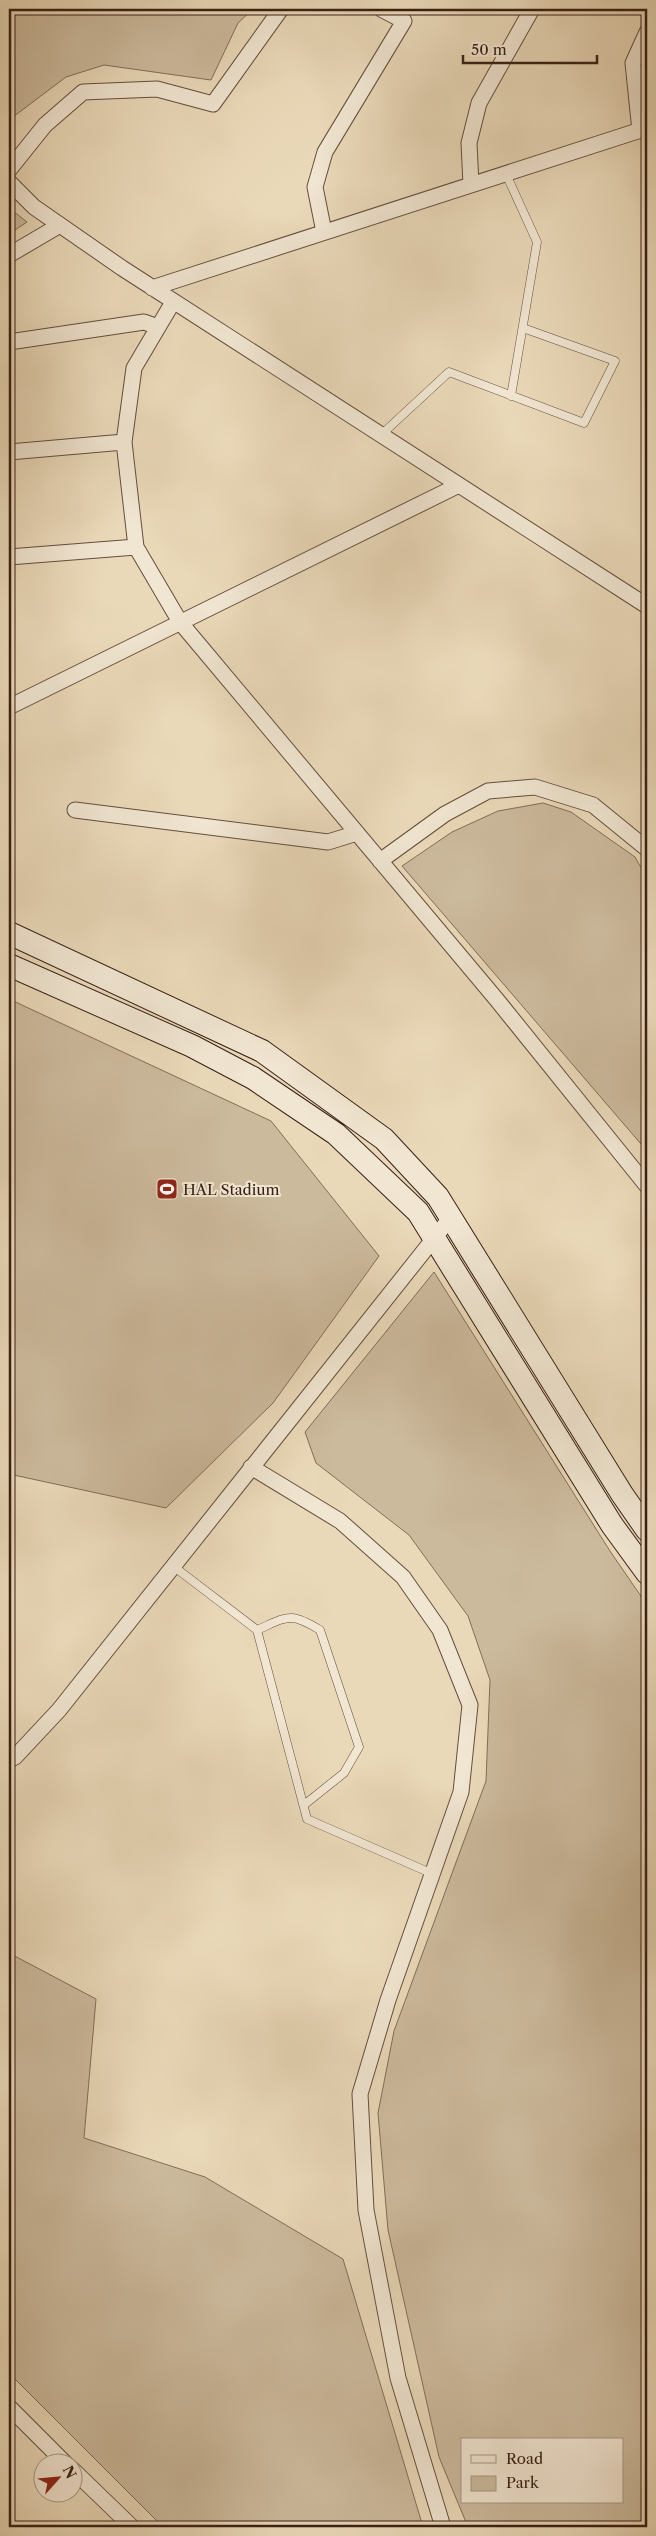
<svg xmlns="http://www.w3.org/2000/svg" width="656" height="2536" viewBox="0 0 656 2536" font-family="'Libre Caslon Text',serif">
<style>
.green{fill:#ccba9d;stroke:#826d59;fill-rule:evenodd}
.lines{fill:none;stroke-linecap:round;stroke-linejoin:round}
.lane-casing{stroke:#644e3e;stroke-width:9}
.street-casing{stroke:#644e3e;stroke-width:17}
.secondary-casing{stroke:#382015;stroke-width:24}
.lane{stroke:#f1e6d2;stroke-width:8}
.street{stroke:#f1e6d2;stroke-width:15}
.secondary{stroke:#f1e6d2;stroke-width:22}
.labels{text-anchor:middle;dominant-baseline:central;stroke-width:4;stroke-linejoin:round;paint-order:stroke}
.poi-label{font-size:15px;fill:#382015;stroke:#f1e6d2;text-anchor:start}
</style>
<rect width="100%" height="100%" fill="#ead9b9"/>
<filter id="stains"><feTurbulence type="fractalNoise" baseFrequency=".004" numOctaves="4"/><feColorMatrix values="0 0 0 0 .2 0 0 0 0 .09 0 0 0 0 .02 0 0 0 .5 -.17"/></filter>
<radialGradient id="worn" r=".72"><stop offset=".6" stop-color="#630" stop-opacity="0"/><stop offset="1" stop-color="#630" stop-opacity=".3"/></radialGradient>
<!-- green -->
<path class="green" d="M30,9H253L238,23L211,80L104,65L66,77L9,120V17Z
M9,208L27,222L9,234Z
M543,803L571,812L635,857L647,878V1151L402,866L452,832L498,811Z
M9,999L271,1121L379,1256L273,1403L166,1508L9,1474Z
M434,1272L610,1551L647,1605V2527H468L439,2457L388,2230L378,2113L394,2031L486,1781L490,1680L468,1616L409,1535L316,1463L305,1432ZM462,2440H622V2502H462Z
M9,1953L96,1999L84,2138L205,2177L343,2259L423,2527H163L9,2373Z"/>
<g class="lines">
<!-- lane casing -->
<g class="lane-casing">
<path id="lane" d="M506,174L537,242L511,396
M381,435L449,372L584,423L615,361L523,328
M173,1566L257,1630L307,1819L433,1874
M257,1630C287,1617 290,1611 320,1630L359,1747L344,1773L304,1805"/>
</g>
<!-- street casing -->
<g class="street-casing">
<path id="street" d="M640,131L633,63L647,32
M9,170L45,125L83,92L157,89L213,104L281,9
M9,182L34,207L122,268L647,606
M471,185L469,143L479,103L532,9
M324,232L315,187L325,152L404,21L381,9
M9,255L60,225
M152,288L647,128
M173,302L134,368L124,442L136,547L180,622L497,1000L647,1186
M9,342L144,322L158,327
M9,452L124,442
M9,557L136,547
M9,707L459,485
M75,810L328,842L357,833
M380,861L445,814L488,791L535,787L593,805L647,849
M251,1467L340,1521L403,1577L440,1630L470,1705L461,1792L388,2000L360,2094L366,2210L398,2378L443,2527
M9,1760L15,1757L59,1710L451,1217
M9,2407L66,2464
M72,2469L132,2527"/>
</g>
<!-- secondary casing -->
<g class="secondary-casing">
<path id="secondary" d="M9,933L262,1051L384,1139L438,1197L622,1494L647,1530
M9,965L192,1046L253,1078L336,1134L418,1212L612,1525L647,1573"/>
</g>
<!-- lane -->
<use href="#lane" class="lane"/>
<!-- street -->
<use href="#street" class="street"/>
<!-- secondary -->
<use href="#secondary" class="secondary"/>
</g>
<!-- icons -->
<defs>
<g id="stadium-square" transform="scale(1.125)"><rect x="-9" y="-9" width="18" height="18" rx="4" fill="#8f2418" stroke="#f1e6d2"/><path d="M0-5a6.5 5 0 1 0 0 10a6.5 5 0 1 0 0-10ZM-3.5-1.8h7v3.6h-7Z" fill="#fff"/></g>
</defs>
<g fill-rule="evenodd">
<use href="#stadium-square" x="167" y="1189"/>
</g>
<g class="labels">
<!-- poi labels -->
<g class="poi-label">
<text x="183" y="1189">HAL Stadium</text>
</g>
</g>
<!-- margin -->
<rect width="656" height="2536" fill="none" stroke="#ead9b9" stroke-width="30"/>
<rect x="10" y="10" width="636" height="2516" fill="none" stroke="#382015" stroke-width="2.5"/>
<rect x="15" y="15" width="626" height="2506" fill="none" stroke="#382015"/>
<!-- legend -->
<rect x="461" y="2438" width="162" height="65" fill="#f1e6d2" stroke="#a79786"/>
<rect x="471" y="2455" width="25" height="8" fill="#f1e6d2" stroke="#a79786"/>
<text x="506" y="2464" font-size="15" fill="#382015">Road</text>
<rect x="471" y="2476" width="25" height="15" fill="#ccba9d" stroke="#a79786"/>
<text x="506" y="2488" font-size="15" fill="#382015">Park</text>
<!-- north arrow -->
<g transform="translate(58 2478) rotate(63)"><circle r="24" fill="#f1e6d2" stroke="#a79786"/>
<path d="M0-4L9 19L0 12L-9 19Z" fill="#8f2418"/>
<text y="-8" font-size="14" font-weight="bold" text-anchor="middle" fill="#382015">N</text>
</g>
<!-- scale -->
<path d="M463 55v8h134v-8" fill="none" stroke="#382015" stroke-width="2.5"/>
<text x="471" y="55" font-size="15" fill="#382015" stroke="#f1e6d2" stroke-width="4" paint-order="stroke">50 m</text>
<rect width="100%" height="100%" filter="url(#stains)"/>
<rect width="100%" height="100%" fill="url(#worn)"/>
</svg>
